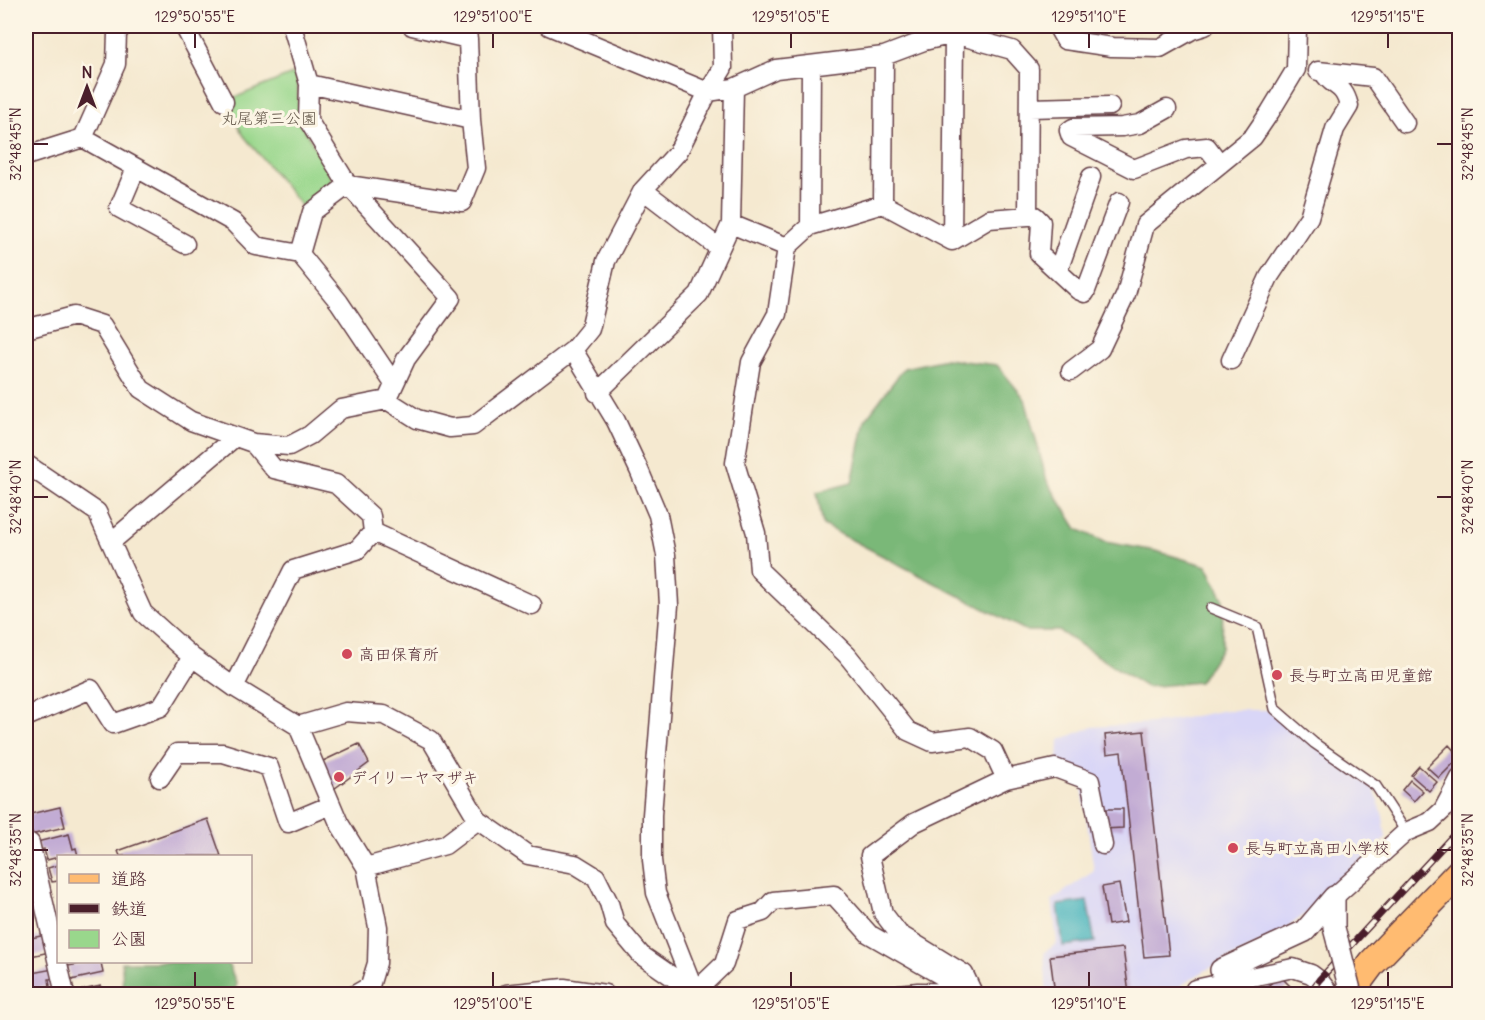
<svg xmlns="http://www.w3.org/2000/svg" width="1485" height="1020" viewBox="0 0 1485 1020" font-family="Delius,'Klee One',sans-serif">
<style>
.built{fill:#d9d6f7}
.green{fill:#99d78c;stroke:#727b5c;stroke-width:1.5}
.forest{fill:#7ab878;stroke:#626c52;stroke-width:1.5}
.water{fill:#41b1bb;stroke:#466873;stroke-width:1.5}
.building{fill:#c2acd4}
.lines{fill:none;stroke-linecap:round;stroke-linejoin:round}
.service-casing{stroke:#643d44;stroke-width:12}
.minor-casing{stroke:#643d44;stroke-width:21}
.tertiary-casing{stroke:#643d44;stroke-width:24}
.primary-casing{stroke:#643d44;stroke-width:30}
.service{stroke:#fff;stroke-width:9}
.minor{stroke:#fff;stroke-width:18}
.tertiary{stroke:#fff;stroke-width:21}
.primary{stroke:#ffbb71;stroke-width:27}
.rail-casing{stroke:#4a1f2b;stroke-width:7}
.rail{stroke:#fcf5e5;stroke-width:4.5;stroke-dasharray:14;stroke-linecap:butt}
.tertiary-bridge-casing{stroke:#643d44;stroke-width:24;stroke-linecap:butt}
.tertiary-bridge{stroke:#fff;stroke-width:21}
.ticks{fill:none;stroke:#4a1f2b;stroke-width:2}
.poi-dot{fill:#d1495b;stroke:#fcf5e5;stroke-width:2}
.labels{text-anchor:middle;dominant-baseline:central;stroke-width:6;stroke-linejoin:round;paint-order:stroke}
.park-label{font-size:16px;fill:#625648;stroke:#fcf5e5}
.poi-label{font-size:16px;fill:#4a1f2b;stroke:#fcf5e5;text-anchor:start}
.neatline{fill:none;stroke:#4a1f2b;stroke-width:2}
.ticks-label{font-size:15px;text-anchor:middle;fill:#4a1f2b}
</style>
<rect width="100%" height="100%" fill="#fcf5e5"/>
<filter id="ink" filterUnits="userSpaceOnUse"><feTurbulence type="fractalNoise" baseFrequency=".0167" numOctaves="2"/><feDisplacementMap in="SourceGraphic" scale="12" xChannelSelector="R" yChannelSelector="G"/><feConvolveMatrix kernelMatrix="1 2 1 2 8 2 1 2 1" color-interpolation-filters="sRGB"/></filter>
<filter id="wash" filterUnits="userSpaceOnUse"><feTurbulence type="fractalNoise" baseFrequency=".008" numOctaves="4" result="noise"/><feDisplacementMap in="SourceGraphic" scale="24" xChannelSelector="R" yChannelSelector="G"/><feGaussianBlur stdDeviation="1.35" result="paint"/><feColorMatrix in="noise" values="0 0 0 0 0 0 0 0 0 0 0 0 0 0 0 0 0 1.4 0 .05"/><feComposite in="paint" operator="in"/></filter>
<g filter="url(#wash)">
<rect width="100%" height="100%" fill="#f5e9d0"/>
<!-- built -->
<path class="built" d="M1226,710H1267L1314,743L1374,789L1383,816L1386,838L1364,859L1334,882L1307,913L1275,936L1206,970L1180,986L1155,994H1047L1044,953L1057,943L1052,900L1094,871L1082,785L1058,762L1059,740L1092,727L1164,722Z"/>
<!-- green -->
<path class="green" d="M297,72L299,119L332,179L325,190L303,208L244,136L224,102Z"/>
<!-- forest -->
<path class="forest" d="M946,359L997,365L1025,399L1047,481L1077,529L1105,542L1156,551L1207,566L1223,599L1222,647L1199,682L1146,687L1059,631H1027L823,525L817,492L852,483L865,420L904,368Z
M122,962H227L237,984L233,994H123Z"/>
<!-- water -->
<path class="water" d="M1087,901L1095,942L1063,946L1058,905Z"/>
<g id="blocks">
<!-- building -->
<path class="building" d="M1144,731L1169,955L1144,957L1121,752L1107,754L1105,735Z
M359,744L369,763L331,791L323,761Z
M1449,745L1460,757L1439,778L1427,767Z
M1419,766L1437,782L1429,791L1411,775Z
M1410,780L1423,791L1414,801L1402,790Z
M60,807L65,827L30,835L26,815Z
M1103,809H1123V828L1103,829Z
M208,819L221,856H120L118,851Z
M69,834L73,849L76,848L78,856L66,855L47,860L44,849L39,850L37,842Z
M58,865V881L52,882L48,868Z
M1119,884L1126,922L1108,925L1102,887Z
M46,935L50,952L26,957V939Z
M1123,948L1129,994H1055L1050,956Z
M90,962H101L103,973L71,980L68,966Z
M53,969L55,978L49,979L50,986L27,990L26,974Z
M1280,976L1290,986L1280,994H1267L1263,990Z
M101,986L103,994H83L82,990Z"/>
</g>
</g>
<g filter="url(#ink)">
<use href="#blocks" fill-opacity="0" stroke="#643d44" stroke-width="1.5"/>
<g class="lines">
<!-- service casing -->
<g class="service-casing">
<path id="service" d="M1211,608L1257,627L1275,709L1314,743L1376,786L1406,832"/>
</g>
<!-- minor casing -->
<g class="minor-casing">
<path id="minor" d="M184,26L224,102
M292,26L309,84L308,120L348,185L451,298L406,359L387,400
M412,26L468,39
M549,26L708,92L734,88L776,69L884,56L924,41L954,34L1012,50L1029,69L1028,216L989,219L952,241L883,204L810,226L787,247L731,224
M1057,26L1065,40L1112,47L1160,48L1192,30L1205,26
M1318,71L1373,77L1405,123
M309,84L471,120
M1029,108L1110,106
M1167,109L1140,124L1122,127L1073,128L1069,131L1071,137L1134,169L1186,149L1207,147L1220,164
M83,138L233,222L256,246L300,254L312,212L348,185L462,202L476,168L471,120L468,39L466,26
M26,156L83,138L116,64L117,33L123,26
M136,168L119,208L185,244
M643,190L719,248
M883,204L884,56
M1028,216H1035L1041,222L1039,254L1078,290L1085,293L1119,202
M810,226L811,65
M952,241L954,34
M787,247L777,314L751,362L735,463L756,533L759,570L847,655L908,731L932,742L970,737L993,751L1006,779
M300,254L339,302L394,384
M1058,271L1091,177
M26,329L74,316L102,325L141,389L191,421L253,443L289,446L310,435L341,409L387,400L417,419L450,428L473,426L573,350L590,329L606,261L643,190L678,152L708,92L723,68L722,26
M573,350L616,421L639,470L658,515L666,555L669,605L652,815V860L656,893L695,992
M1231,360L1269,277L1309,217L1335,129L1349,106C1343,82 1333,89 1323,72
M1071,371L1100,349L1126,294L1145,225L1253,137L1270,112L1296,69L1297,26
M597,393L699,294L731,224L734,88
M253,443L274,469L336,484L371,516L373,532
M26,464L97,512L143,613L192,657L234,687L298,726L339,823L366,867L378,927L377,963L370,986L356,994
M373,532L532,605
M111,542L235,437
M234,687L293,570L357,550L373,532
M26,717L91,689L113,724L161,707L192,657
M298,726L346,712L384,715L431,740L478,820L528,855L575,864L596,877L609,903L615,924L641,955L696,993
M160,778L177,753H223L269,767L288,823L331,805
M26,841L30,843L65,994
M366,867L445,845L478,820
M1334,897L1406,832L1430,822L1443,810L1460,778
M1195,989L1293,968L1311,974L1319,980L1330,994
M973,993L964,974L899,934L883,913L870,856L914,823L1006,779L1055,768L1090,781L1103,845
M506,994L564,988L605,994
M689,994L695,992L724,964L738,920L763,912L773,901L834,895L869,934L963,988
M899,994L918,992L971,993"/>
</g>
<!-- tertiary casing -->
<g class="tertiary-casing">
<path id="tertiary" d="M1221,970L1305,931L1334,897V928L1338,943"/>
</g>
<!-- primary casing -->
<g class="primary-casing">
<path id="primary" d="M1349,994L1372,963L1460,872"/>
</g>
<!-- service -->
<use href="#service" class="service"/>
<!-- minor -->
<use href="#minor" class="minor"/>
<!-- tertiary -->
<use href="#tertiary" class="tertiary"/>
<!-- primary -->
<use href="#primary" class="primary"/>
<!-- rail casing -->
<g class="rail-casing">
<path id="rail" d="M1309,994L1319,980L1460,828"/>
</g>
<!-- rail -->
<use href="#rail" class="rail"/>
<!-- tertiary-bridge casing -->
<g class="tertiary-bridge-casing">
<path id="tertiary-bridge" d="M1338,943L1351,994"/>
</g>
<!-- tertiary-bridge -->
<use href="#tertiary-bridge" class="tertiary-bridge"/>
</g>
</g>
<!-- ticks -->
<path class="ticks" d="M195,33V48M493,33V48M791,33V48M1089,33V48M1388,33V48M33,144H48M1437,144H1452M33,497H48M1437,497H1452M33,850H48M1437,850H1452M195,972V987M493,972V987M791,972V987M1089,972V987M1388,972V987"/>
<!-- markers -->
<g class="poi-dot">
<circle cx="347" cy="654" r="6"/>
<circle cx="1277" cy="675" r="6"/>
<circle cx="339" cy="777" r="6"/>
<circle cx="1233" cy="848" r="6"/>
</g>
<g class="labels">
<!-- park labels -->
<g class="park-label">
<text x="269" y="118">丸尾第三公園</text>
</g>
<!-- poi labels -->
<g class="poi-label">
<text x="359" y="654">高田保育所</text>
<text x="1289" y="675">長与町立高田児童館</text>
<text x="351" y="777">デイリーヤマザキ</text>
<text x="1245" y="848">長与町立高田小学校</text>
</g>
</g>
<!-- margin -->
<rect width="1485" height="1020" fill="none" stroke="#fcf5e5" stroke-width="66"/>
<!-- legend -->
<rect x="57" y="855" width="195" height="108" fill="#fcf5e5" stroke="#b59f9b" stroke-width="1.5"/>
<rect x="69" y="874" width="30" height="9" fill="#ffbb71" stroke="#b59f9b" stroke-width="1.5"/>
<text x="111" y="885" font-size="18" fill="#4a1f2b">道路</text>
<rect x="69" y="904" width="30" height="9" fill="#4a1f2b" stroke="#b59f9b" stroke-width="1.5"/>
<text x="111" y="915" font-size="18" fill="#4a1f2b">鉄道</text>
<rect x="69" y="930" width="30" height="18" fill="#99d78c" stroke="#b59f9b" stroke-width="1.5"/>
<text x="111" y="945" font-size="18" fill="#4a1f2b">公園</text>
<!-- north arrow -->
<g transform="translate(87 87)" stroke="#fcf5e5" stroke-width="4.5" paint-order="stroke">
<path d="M0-4.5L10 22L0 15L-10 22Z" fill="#4a1f2b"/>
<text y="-9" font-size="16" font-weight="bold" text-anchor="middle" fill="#4a1f2b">N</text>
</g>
<rect x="33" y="33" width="1419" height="954" class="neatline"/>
<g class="ticks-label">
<text x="195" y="22">129°50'55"E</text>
<text x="493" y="22">129°51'00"E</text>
<text x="791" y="22">129°51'05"E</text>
<text x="1089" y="22">129°51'10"E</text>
<text x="1388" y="22">129°51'15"E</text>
<text transform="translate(16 144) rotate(-90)" y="5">32°48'45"N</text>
<text transform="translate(1468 144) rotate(-90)" y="5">32°48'45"N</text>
<text transform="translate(16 497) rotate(-90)" y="5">32°48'40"N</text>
<text transform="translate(1468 497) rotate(-90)" y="5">32°48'40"N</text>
<text transform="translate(16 850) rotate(-90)" y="5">32°48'35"N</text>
<text transform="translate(1468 850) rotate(-90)" y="5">32°48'35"N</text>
<text x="195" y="1009">129°50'55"E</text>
<text x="493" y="1009">129°51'00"E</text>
<text x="791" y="1009">129°51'05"E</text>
<text x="1089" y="1009">129°51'10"E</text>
<text x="1388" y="1009">129°51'15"E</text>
</g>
</svg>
